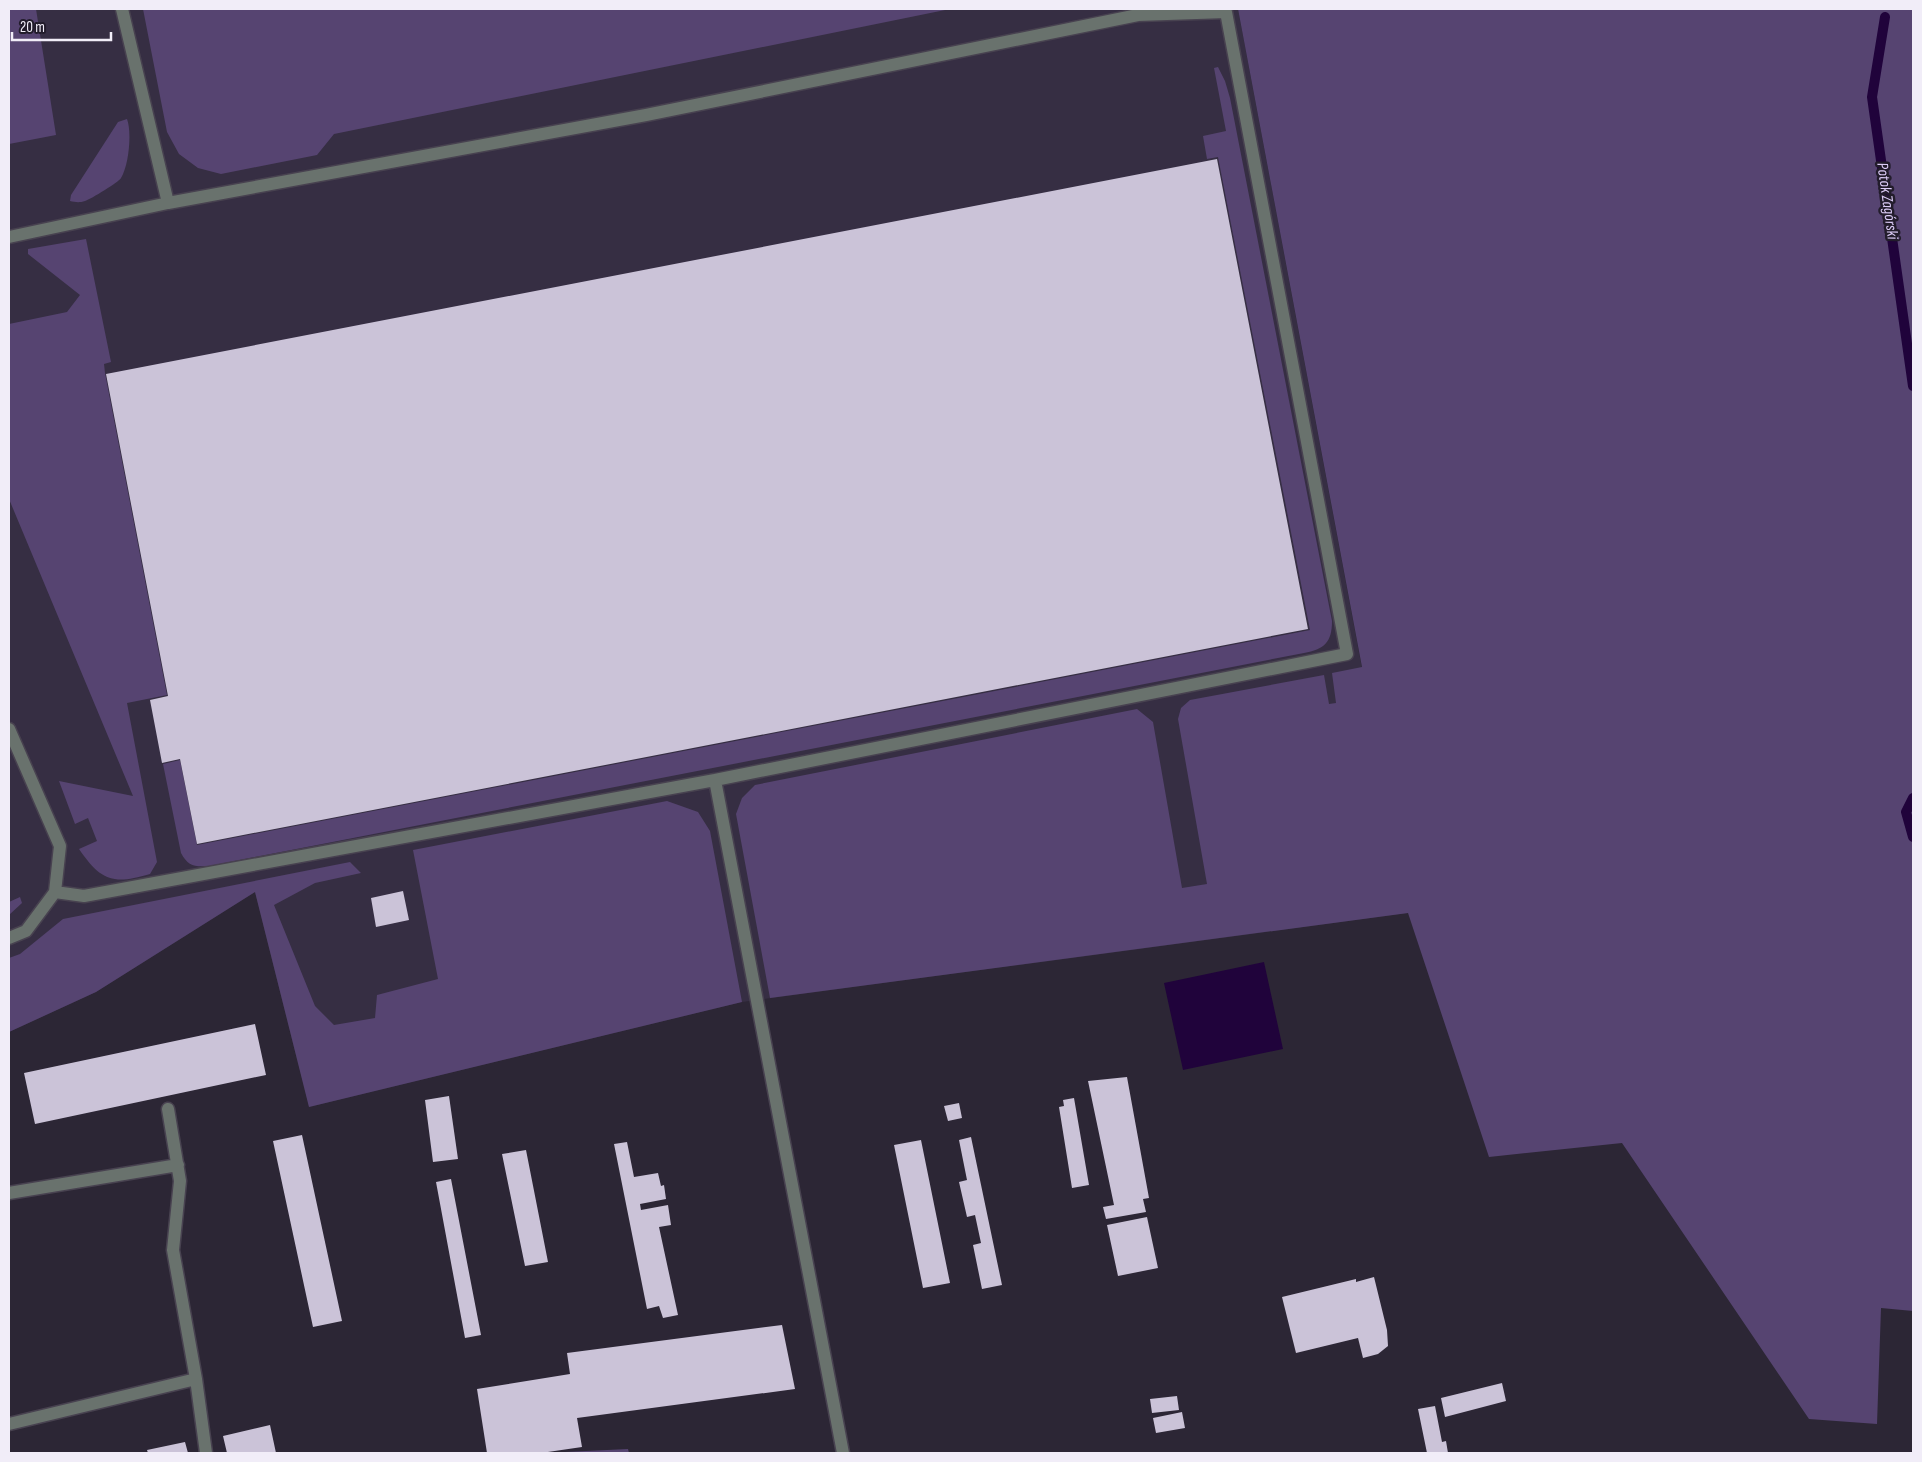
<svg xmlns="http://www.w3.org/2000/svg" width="1922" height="1462" viewBox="0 0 1922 1462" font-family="'Sofia Sans Condensed',sans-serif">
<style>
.built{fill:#362e43}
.green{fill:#564471}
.water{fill:#20033b}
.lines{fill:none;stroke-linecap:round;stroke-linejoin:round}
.stream{stroke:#20033b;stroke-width:10}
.building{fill:#cbc3d8}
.lane-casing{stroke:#484250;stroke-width:15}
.lane{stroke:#69726d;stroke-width:12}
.labels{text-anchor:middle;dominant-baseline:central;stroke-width:5;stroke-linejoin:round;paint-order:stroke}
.water-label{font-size:16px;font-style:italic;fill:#dbcbf6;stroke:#221c2b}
</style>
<rect width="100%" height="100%" fill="#2c2635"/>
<!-- built -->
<path class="built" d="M9,9H1238L1408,913L742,1002L309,1107L255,892L96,992L9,1032Z"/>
<!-- green -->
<path class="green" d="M9,9H36L56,135L9,144Z
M143,9H950L334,134L317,155L221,174L198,168L179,154L167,132Z
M1238,9H1913V1311L1881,1308L1877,1424L1809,1419L1622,1143L1489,1157L1408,913L770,998L736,814L742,798L755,785L1137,709L1153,722L1182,888L1207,884L1178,719L1181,708L1190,700L1324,675L1329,704L1336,703L1332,673L1362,667Z
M1218,67L1225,81L1230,98L1332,621C1332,643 1324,649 1304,653L209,866C194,867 188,866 181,853L163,764L180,760L197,845L1310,630L1218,157L1207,159L1203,136L1226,131L1214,68Z
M127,119C132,132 129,165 121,178C119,182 91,199 85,201C79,203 75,202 70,201L71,195L118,122Z
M86,239L111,362L104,364L105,373L167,695L127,703L157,862L150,874C113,885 101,881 79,849L97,841L88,818L75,824L59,781L133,796L9,499V324L67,312L80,295L28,254V249Z
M667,801L698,812L710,831L742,1002L309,1107L255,892L96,992L9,1032V958L20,954L63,919L350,862L361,873L315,883L274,905L315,1006L334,1025L375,1018L377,995L438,979L413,850Z
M20,897L22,903L9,915V902Z
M628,1449L629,1453H544Z"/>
<!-- water -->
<path class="water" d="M1264,962L1283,1049L1183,1070L1164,983Z"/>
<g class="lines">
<!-- stream -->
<path class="stream" d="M1885,17L1872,97L1913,386
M1913,798L1906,812L1913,837"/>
</g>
<!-- building -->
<path class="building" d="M1217,159L1308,629L197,844L180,759L162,763L150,700L168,696L106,374Z
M403,891L409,920L376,927L371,898Z
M255,1024L266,1075L35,1124L24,1073Z
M1127,1077L1149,1198L1143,1199L1146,1212L1106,1219L1103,1207L1114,1205L1088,1081Z
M449,1096L458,1159L433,1162L425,1100Z
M1074,1098L1089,1185L1072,1188L1059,1107L1064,1106L1063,1100Z
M959,1103L962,1118L948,1121L944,1106Z
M302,1135L342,1321L313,1327L273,1141Z
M971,1137L1002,1285L982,1289L973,1245L981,1243L975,1215L967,1217L959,1182L967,1180L959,1140Z
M921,1140L950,1283L923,1288L894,1145Z
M627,1142L634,1177L658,1173L661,1186L664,1185L666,1199L640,1204L641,1210L668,1205L671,1225L659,1227L678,1315L663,1318L659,1306L647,1309L614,1144Z
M526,1150L548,1262L525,1266L502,1154Z
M451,1179L481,1335L465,1338L436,1182Z
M1147,1217L1158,1268L1118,1276L1107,1225Z
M1374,1277L1387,1330L1388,1346L1378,1354L1363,1358L1358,1338L1296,1353L1282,1297L1356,1279V1282Z
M782,1325L795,1389L577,1418L582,1447L541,1453H487L477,1389L570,1374L567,1353Z
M1502,1383L1506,1401L1445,1417L1441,1398Z
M1177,1396L1179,1410L1152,1413L1150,1399Z
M1435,1406L1442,1442L1446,1441L1448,1453H1427L1418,1409Z
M1182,1412L1185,1428L1156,1433L1153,1418Z
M270,1425L276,1453H227L223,1436Z
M185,1442L188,1453H148L147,1450Z"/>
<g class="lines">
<!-- lane casing -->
<g class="lane-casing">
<path id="lane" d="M122,9L168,203
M9,237L168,203L646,115L1138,15L1226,12L1347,654L715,780
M9,729L60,846L55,892L26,931L9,938
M55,892L84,896L715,780L843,1453
M168,1109L180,1181L173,1250L196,1379L206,1453
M9,1193L178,1165
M9,1424L196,1379"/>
</g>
<!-- lane -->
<use href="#lane" class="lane"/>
</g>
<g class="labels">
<!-- water labels -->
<g class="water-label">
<text transform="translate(1887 201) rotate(82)">Potok Zagórski</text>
</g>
</g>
<!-- border -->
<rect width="1922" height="1462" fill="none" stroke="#f1edf8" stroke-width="20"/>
<!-- scale -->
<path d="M12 32v8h99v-8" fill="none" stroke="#f1edf8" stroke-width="2.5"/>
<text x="20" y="32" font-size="15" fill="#f1edf8" stroke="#221c2b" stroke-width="4" paint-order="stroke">20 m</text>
</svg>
